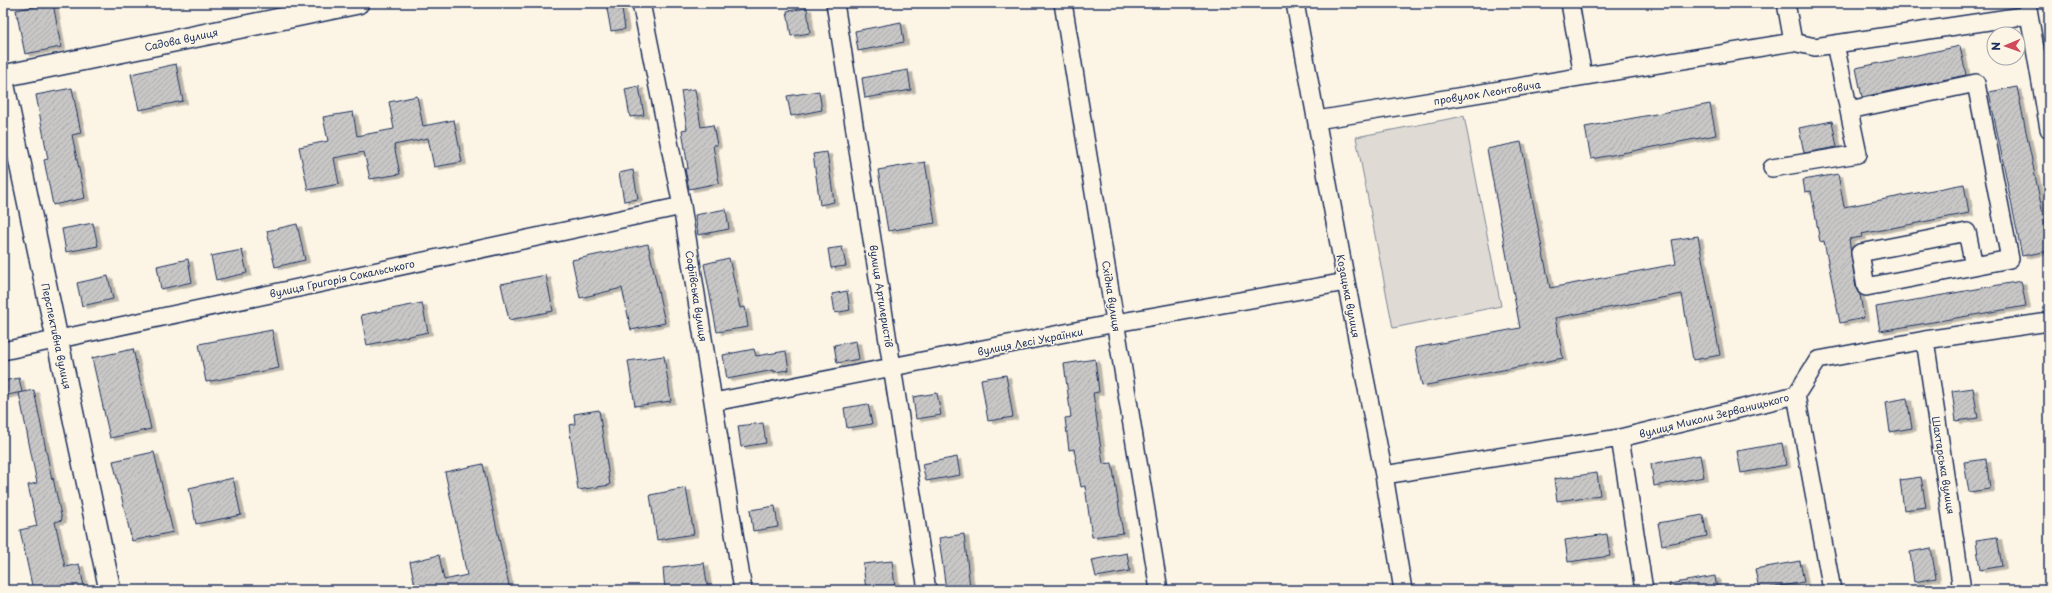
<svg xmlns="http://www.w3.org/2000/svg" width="2052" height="593" viewBox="0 0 2052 593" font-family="'Playpen Sans',sans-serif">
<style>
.green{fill:#dfdbd4;stroke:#7d8599}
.building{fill:url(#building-hatch);stroke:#1b2f5e;filter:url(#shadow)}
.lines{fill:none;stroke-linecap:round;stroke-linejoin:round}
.minor-casing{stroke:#1b2f5e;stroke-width:20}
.tertiary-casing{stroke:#1b2f5e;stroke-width:24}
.minor{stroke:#fcf5e5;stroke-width:17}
.tertiary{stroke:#fcf5e5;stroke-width:21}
.labels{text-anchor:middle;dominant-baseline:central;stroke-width:3;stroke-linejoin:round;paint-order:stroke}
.street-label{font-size:10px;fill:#1b2f5e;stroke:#fcf5e5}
</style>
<defs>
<pattern id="building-hatch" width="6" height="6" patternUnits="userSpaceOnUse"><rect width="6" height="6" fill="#c8c7c6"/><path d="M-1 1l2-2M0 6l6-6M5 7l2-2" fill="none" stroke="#ababac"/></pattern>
<filter id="shadow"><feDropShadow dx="4.5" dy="2.5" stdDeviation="0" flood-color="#0004"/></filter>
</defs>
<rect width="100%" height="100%" fill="#fcf5e5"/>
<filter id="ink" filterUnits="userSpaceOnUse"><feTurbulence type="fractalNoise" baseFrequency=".025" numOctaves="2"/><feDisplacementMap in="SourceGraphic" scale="8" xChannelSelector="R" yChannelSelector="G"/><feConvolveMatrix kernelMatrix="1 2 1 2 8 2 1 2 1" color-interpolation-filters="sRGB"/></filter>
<g filter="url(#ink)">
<!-- green -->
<path class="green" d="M1464,116L1501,306L1393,328L1356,137Z"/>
<!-- building -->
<path class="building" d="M53,3L61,47L25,54L16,10Z
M606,3H621L625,29L611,31Z
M807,8L810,33L791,36L787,11Z
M901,22L904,42L858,51L855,31Z
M1960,46L1966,75L1862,97L1856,68Z
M176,64L183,101L139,110L131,74Z
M908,70L911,90L865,98L862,78Z
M639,86L644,115L630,117L625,89Z
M2017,87L2049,244V251L2022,256L1989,92Z
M72,88L81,133L72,135L85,198L53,205L44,160L48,159L36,95Z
M695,89L701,127L713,125L717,145H713L719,183L689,189L685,169L688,168L682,130L687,129L681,91Z
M819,91L822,110L791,116L787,96Z
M417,96L423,126L454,120L462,162L434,167L428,138L394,145L400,174L370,179L364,152L334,158L339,184L308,190L299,147L328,141L323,117L353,112L357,136L394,129L389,102Z
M1710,104L1716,135L1591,159L1585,127Z
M1832,121L1837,147L1804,153L1799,128Z
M1521,142L1550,288L1676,264L1672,240L1698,236L1720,355L1693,360L1682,294L1555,318L1563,358L1422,386L1415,348L1520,328L1487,149Z
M827,152L834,202L820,205L813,154Z
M925,162L935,223L888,231L878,170Z
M633,170L638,199L624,201L619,173Z
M1838,174L1844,207L1964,184L1969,213L1861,234L1862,237L1849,239L1856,289L1860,295L1864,318L1840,323L1824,241L1820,242L1811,191L1805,192L1803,180Z
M726,209L729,229L698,235L695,215Z
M93,223L98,246L66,252L62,229Z
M297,224L305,260L275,267L267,231Z
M648,244L665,323L631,330L622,288L580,298L572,260Z
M842,247L846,266L831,268L828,249Z
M242,250L247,273L216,280L211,256Z
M729,258L740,308L745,307L748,327L717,332L704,264Z
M188,259L192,282L161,289L157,266Z
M546,275L553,311L509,320L501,284Z
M108,276L113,299L82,306L77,283Z
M2021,281L2026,306L1880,331L1876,307Z
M847,291L850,310L835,313L832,294Z
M422,303L428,332L367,345L361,315Z
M272,330L279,368L206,382L199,344Z
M856,341L859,359L837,363L834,345Z
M133,349L151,429L110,438L92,358Z
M754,349L756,356L786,351L789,370L774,372V370L727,379L723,355Z
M664,356L671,401L635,406L628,361Z
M1095,359L1099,392L1093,393L1103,464L1112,463L1123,533L1092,537L1085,486L1081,487L1074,449L1069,450L1065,418L1071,417L1064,364Z
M1006,375L1013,417L988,421L981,379Z
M19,378L22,392L3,396V381Z
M1973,388L1978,418L1956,421L1952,391Z
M34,390L52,480L53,478L62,520L55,522L65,567L79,564L85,590H33L20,530L37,526L28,485L37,483L19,393Z
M937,393L941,415L916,419L913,397Z
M1907,398L1912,428L1890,432L1886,402Z
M868,404L872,424L847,428L844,408Z
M599,410L610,485L578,490L569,425L575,424L574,414Z
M763,423L766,443L741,447L738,426Z
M1782,443L1786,465L1741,473L1737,451Z
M154,452L173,532L132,541L113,461Z
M1700,455L1704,477L1654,486L1651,464Z
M957,457L960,475L926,481L922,464Z
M1986,459L1990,489L1969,492L1964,462Z
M483,464L510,590H416L410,562L439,555L444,580L467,575L445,472Z
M1597,473L1600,495L1557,501L1554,479Z
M1921,477L1926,507L1904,510L1900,480Z
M233,478L241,515L196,524L189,488Z
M686,488L694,534L657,540L650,495Z
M775,506L778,527L753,531L750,510Z
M1703,515L1707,536L1662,545L1658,523Z
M964,534L970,587L946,590L939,538Z
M1607,534L1610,556L1568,562L1565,540Z
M1997,537L2002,566L1980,570L1976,540Z
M1931,548L1936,578L1914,582L1910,552Z
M1127,553L1130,571L1096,577L1092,560Z
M892,561L895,587L866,590L863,564Z
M1800,561L1804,582L1759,590L1755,569Z
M704,563L708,590H665L663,568Z
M1715,576L1717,590H1670L1669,584Z"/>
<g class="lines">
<!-- minor casing -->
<g class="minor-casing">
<path id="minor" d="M641,3L682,206L743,590
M835,3L927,590
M1063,3L1159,590
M1295,3L1346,282L1384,475L1403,590
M1570,3L1583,76
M1786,3L1793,42
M2027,3L2049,129
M1849,110L1976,83L2010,259L1866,287L1860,253L1967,232L1974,266
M1317,120L1793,42L1815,47L2029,15
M1772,168L1858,154L1835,44
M1925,340L1962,590
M3,351L682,206
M1796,395L1832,590
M714,402L1116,323L1346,282
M1620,438L1644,590
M1384,475L1620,438L1796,395L1818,360L1925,340L2049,322"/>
</g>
<!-- tertiary casing -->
<g class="tertiary-casing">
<path id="tertiary" d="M3,76L358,3
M3,82L110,590"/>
</g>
<!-- minor -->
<use href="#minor" class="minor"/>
<!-- tertiary -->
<use href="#tertiary" class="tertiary"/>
</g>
</g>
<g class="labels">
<!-- street labels -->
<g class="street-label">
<text transform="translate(181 39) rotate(-12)">Садова вулиця</text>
<text transform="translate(1487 92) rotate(-9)">провулок Леонтовича</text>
<text transform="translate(342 278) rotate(-12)">вулиця Григорія Сокальського</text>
<text transform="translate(697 296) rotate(81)">Софіївська вулиця</text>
<text transform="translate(882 296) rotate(81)">вулиця Артилеристів</text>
<text transform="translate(1112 296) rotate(81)">Східна вулиця</text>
<text transform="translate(1349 296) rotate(79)">Козацька вулиця</text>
<text transform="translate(57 336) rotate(78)">Перспективна вулиця</text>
<text transform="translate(1030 341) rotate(-11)">вулиця Лесі Українки</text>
<text transform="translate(1714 415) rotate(-14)">вулиця Миколи Зерваницького</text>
<text transform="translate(1944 465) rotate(81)">Шахтарська вулиця</text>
</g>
</g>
<!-- margin -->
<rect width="2052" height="593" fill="none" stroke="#fcf5e5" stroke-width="16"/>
<rect x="8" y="8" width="2036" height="577" fill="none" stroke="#1b2f5e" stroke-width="1.5" filter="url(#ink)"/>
<!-- north arrow -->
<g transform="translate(2006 46) rotate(268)"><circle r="19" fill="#fcf5e5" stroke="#a2a6af"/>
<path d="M0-3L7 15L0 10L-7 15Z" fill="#d1495b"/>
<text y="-6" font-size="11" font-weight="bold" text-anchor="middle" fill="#1b2f5e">N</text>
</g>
</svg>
